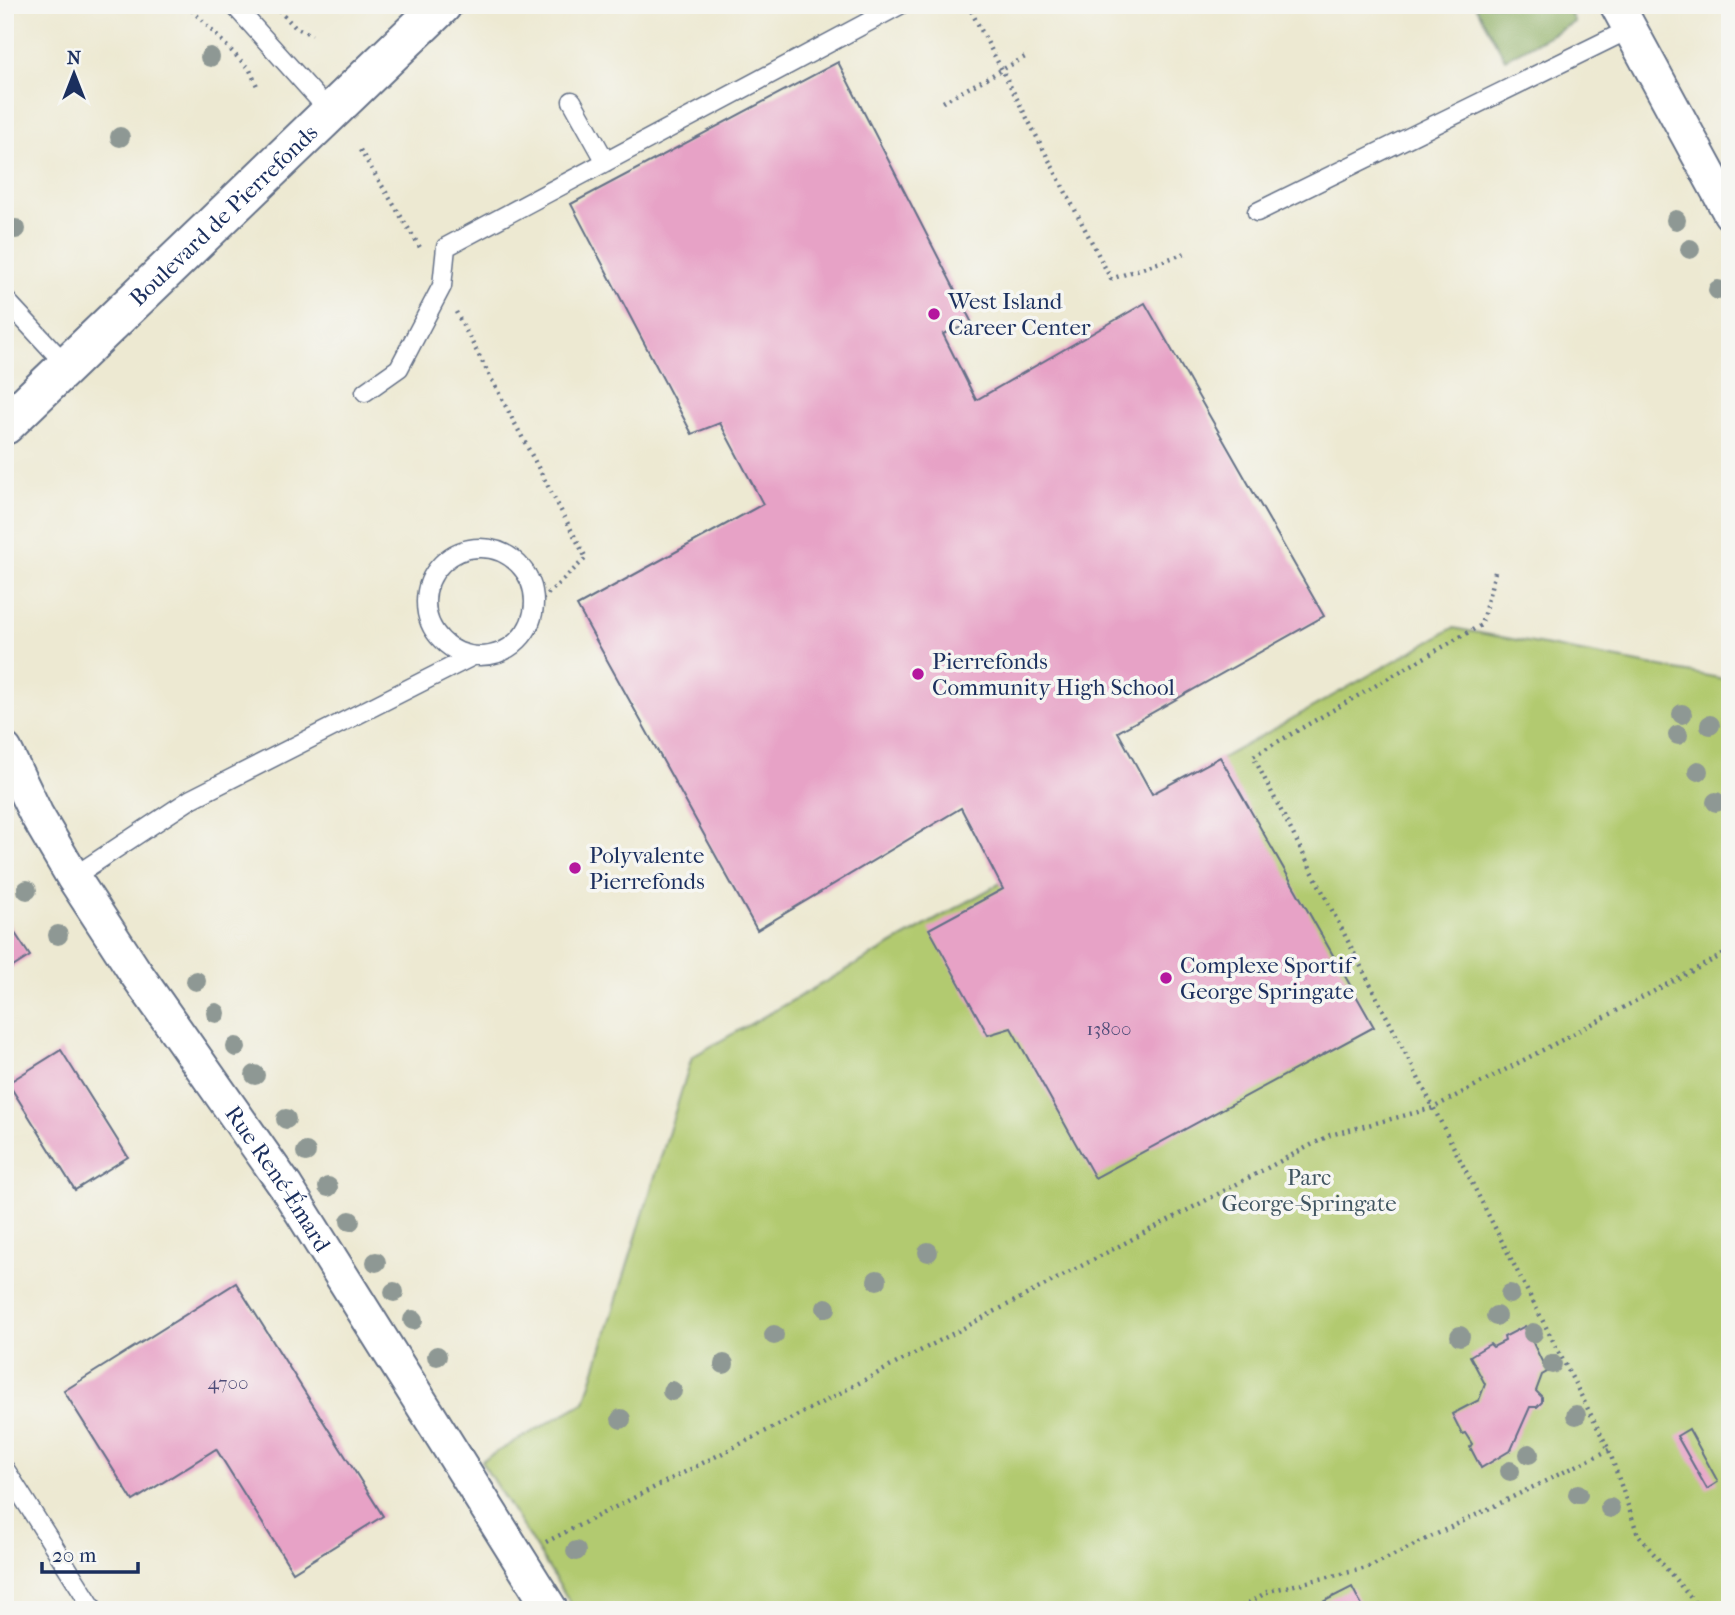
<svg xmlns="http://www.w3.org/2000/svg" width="1735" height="1615" viewBox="0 0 1735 1615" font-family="'IM FELL French Canon',serif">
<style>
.green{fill:#b2ca6f;stroke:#667c66;stroke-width:2}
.forest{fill:#8dae62;stroke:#546e60;stroke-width:2}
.building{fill:#e7a2c6}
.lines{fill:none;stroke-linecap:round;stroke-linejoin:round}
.lane-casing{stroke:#647087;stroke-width:21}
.street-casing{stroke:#647087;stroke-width:37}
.secondary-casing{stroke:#647087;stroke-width:42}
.path{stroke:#647087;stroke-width:4.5;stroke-dasharray:2 5;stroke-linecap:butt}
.lane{stroke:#fff;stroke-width:18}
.street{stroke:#fff;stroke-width:33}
.secondary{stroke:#fff;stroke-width:38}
.tree{fill:#8e9894}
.poi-dot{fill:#b5179e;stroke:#f6f6f2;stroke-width:2.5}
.labels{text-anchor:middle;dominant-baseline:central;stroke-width:7;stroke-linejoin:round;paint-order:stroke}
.number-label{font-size:19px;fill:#4e4c78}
.street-label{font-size:23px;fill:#1b2f5e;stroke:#f6f6f2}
.poi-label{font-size:23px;fill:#1b2f5e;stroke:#f6f6f2;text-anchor:start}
.park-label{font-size:23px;fill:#415662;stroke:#f6f6f2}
</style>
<rect width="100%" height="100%" fill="#f6f6f2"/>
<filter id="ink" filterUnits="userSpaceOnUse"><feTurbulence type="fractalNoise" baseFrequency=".0143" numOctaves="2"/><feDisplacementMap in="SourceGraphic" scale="14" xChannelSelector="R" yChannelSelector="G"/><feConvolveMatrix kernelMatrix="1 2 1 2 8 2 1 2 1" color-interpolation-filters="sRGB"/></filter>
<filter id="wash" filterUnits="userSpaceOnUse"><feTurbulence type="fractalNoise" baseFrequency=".00686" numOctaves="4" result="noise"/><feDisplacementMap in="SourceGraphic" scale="28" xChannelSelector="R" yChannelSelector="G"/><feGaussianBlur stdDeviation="1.57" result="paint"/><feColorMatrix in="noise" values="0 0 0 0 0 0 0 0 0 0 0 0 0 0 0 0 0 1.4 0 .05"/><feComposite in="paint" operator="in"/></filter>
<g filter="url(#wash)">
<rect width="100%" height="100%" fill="#ede9d2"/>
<!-- green -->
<path class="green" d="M1453,628L1730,680V1610H575L481,1461L585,1402L692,1057Z"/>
<!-- forest -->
<path class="forest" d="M1475,5H1566L1575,22L1505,59Z"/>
<g id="blocks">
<!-- building -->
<path class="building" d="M838,62L972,323L943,334L976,400L1145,303L1324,616L1118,732L1152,794L1220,757L1374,1027L1095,1178L1011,1028L988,1035L929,929L1003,889L961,808L757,930L577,606L763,504L720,423L692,434L571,204Z
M5,918L30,956L5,972Z
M61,1050L128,1157L75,1190L8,1083Z
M236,1283L383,1516L293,1572L216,1449L133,1501L64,1391Z
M1525,1326L1547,1372L1542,1375L1536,1391L1542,1397V1402L1537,1407H1530L1511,1450L1481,1468L1470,1447L1472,1444L1465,1433L1462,1434L1452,1414L1479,1400L1485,1384L1470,1356L1490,1344L1493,1347L1505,1341L1504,1337Z
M1689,1429L1718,1482L1707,1489L1677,1436Z
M1352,1587L1364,1610H1307Z"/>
</g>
</g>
<g filter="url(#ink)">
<use href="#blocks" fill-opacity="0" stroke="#647087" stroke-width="2"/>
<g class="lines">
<!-- lane casing -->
<g class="lane-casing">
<path id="lane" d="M234,5L331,113
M572,101L606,162
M1257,212L1630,29
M5,299L67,366
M365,392L399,368L442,286L446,247L900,5
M426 602a54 54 0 1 1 108 0a54 54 0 1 1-108 0Z
M73,877L191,799L473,656
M5,1469L94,1610"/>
</g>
<!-- street casing -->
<g class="street-casing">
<g id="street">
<path d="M1617,5L1730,213"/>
<path id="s1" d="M5,750L36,814L73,877L135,972L286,1187L551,1610"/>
</g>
</g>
<!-- secondary casing -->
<g class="secondary-casing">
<g id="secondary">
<path id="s2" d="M5,425L442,5"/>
</g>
</g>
<!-- path -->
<path class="path" d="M187,5L250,70L257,86
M274,5L295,27L312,35
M968,5L1111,279L1186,253
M943,102L1027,56
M360,150L421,249
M456,312L586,558L534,607
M1495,572L1481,625L1253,756L1609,1450L1638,1535L1701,1610
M546,1542L804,1412L1330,1135L1433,1108L1730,951
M1236,1610L1269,1591L1367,1568L1609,1450"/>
<!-- lane -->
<use href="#lane" class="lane"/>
<!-- street -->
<use href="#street" class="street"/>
<!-- secondary -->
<use href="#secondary" class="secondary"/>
</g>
<!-- trees -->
<g class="tree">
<circle cx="210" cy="57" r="10"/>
<circle cx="120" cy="137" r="10"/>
<circle cx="1676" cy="220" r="10"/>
<circle cx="16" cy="229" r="10"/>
<circle cx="1690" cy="249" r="10"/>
<circle cx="1718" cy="290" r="10"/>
<circle cx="1682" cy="714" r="10"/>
<circle cx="1710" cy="725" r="10"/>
<circle cx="1678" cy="735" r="10"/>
<circle cx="1698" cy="771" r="10"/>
<circle cx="1716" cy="802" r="10"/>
<circle cx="27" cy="890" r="10"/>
<circle cx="58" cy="935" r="10"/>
<circle cx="196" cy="981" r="10"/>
<circle cx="216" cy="1013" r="10"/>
<circle cx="236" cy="1047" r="10"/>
<circle cx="255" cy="1075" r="10"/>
<circle cx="286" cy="1119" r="10"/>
<circle cx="306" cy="1152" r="10"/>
<circle cx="328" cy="1187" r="10"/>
<circle cx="350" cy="1221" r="10"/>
<circle cx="928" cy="1252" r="10"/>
<circle cx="376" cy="1262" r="10"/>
<circle cx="877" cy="1280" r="10"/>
<circle cx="394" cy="1292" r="10"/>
<circle cx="1510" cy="1294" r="10"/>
<circle cx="826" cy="1308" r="10"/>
<circle cx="1496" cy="1316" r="10"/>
<circle cx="413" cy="1320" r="10"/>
<circle cx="1533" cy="1333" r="10"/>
<circle cx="774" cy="1335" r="10"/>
<circle cx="1460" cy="1336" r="10"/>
<circle cx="437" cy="1356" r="10"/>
<circle cx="724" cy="1364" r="10"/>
<circle cx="1552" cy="1364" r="10"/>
<circle cx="672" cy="1391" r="10"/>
<circle cx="1576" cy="1415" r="10"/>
<circle cx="621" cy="1419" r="10"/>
<circle cx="1529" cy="1454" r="10"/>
<circle cx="1510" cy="1471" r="10"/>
<circle cx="1578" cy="1494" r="10"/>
<circle cx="1610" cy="1508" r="10"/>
<circle cx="576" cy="1551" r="10"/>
</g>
</g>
<!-- markers -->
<g class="poi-dot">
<circle cx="934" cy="314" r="7"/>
<circle cx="918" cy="674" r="7"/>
<circle cx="575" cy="868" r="7"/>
<circle cx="1166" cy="978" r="7"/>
</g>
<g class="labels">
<!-- number labels -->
<g class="number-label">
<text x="1109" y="1029">13800</text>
<text x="228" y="1383">4700</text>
</g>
<!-- street labels -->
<g class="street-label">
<text stroke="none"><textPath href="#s2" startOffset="303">Boulevard de Pierrefonds</textPath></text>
<text stroke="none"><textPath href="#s1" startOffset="509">Rue René-Émard</textPath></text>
</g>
<!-- poi labels -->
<g class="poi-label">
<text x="948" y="301">West Island<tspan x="948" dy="26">Career Center</tspan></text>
<text x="932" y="661">Pierrefonds<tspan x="932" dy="26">Community High School</tspan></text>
<text x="589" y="855">Polyvalente<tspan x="589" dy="26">Pierrefonds</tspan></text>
<text x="1180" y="965">Complexe Sportif<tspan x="1180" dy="26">George Springate</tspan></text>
</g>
<!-- park labels -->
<g class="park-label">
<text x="1309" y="1177">Parc<tspan x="1309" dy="26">George-Springate</tspan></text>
</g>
</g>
<!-- margin -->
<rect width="1735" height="1615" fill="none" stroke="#f6f6f2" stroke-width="28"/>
<!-- north arrow -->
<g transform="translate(74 74)" stroke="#f6f6f2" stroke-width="5" paint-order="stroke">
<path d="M0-5L12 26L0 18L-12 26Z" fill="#1b2f5e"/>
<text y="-10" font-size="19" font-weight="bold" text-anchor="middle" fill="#1b2f5e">N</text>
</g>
<!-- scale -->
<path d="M42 1562v10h96v-10" fill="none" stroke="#1b2f5e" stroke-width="3.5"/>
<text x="52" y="1562" font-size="21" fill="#1b2f5e" stroke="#f6f6f2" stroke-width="5" paint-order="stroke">20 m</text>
</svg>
